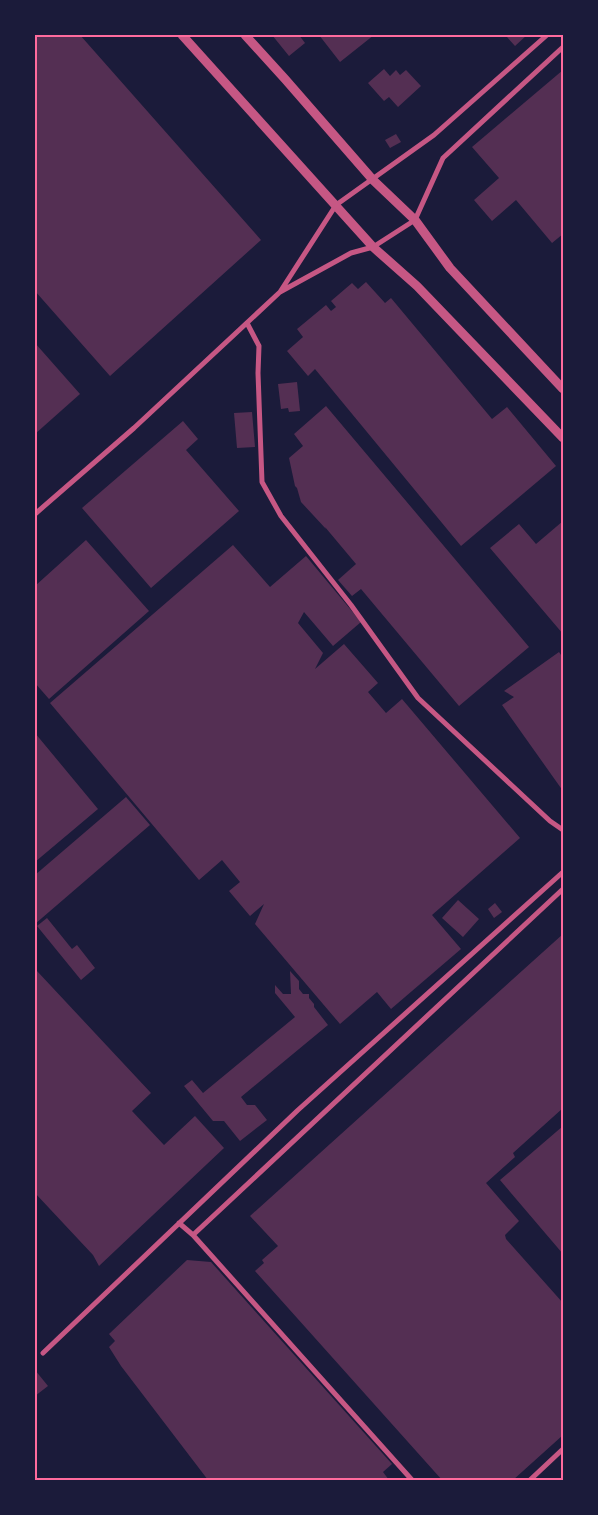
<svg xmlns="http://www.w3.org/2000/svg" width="598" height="1515" viewBox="0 0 598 1515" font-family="'Roboto Condensed',sans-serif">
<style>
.building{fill:#542f53}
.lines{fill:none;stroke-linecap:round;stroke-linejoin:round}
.minor{stroke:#c65784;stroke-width:5}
.tertiary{stroke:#c65784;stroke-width:9}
.neatline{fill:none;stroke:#ff6b9d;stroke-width:2}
</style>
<rect width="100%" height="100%" fill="#1b1b3a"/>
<!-- building -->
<path class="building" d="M35,35H80L261,240L110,376L35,291Z
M272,35H299L305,43L289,56Z
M319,35H374L340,62Z
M509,35H527L515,46L507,37Z
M384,69L390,76L396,70L400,75L406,70L421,86L398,107L389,97L384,101L368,83Z
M563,70V234L552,243L516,200L492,221L474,200L499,178L472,147Z
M396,134L401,142L390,148L385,140Z
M366,282L385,303L391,298L492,419L507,407L556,466L461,546L315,369L308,376L287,351L303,337L297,329L326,305L331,311L336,307L331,301L352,283L358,289Z
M35,343L80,394L35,434Z
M297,382L300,411L289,412L288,408L281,409L278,384Z
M326,406L529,647L459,706L361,589L352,596L338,580L356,564L325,527L326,529L301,502L297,488L295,486L289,458L303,446L294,434Z
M252,412L255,447L237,448L234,413Z
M183,421L198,439L186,450L239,511L151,588L82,508Z
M563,521V634L490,548L519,524L536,544Z
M86,540L149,611L49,699L35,683V586Z
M233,545L270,587L306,556L361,622L333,646L304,612L298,623L323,653L315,669L344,644L378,683L368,692L386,713L402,699L520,838L432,915L461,949L391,1009L377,992L340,1024L255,924L264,904L250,916L229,891L240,882L222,860L199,880L50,703Z
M559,652L563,658V791L502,705L514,697L504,691Z
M35,733L98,809L35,862Z
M126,797L150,825L35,924V875Z
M458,900L479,919L463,937L442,918Z
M495,903L502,912L494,918L488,909Z
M47,918L72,949L77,945L95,968L81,980L37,926Z
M563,934V1108L513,1153L515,1157L486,1183L519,1221L505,1235L506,1239L563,1303V1435L513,1480H442L255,1271L264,1263L262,1260L278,1246L250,1216Z
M37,971L151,1093L132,1111L164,1145L195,1116L224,1148L99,1266L93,1255L35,1193V995H36L35,973Z
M290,971L299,981V989L303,994H309V998L314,1004V1007L328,1025L241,1097L247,1105H255L267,1120L240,1141L224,1121H213L184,1086L192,1080L203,1093L295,1017L275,993V985L283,994H291Z
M563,1126V1254L500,1180Z
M187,1260L211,1262L392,1464L383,1472L389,1480H208L121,1366L109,1347L115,1341L109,1334Z
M35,1370L48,1386L35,1396Z"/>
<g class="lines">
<!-- minor -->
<path class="minor" d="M280,292L351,253L373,247L415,220L443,158L563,47
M247,323L259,346L258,373L262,482L281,516L351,605L418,698L550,821L563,830
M35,514L134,428L280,292L336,205L434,135L547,35
M179,1223L193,1235L412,1480
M193,1235L563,889
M43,1353L298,1110L563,872
M530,1480L563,1449"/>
<!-- tertiary -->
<path class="tertiary" d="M182,35L373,247L417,286L563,438
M245,35L285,79L373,180L415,220L450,268L563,389"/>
</g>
<!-- border -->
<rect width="598" height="1515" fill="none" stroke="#1b1b3a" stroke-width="72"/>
<rect x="36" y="36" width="526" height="1443" class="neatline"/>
</svg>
